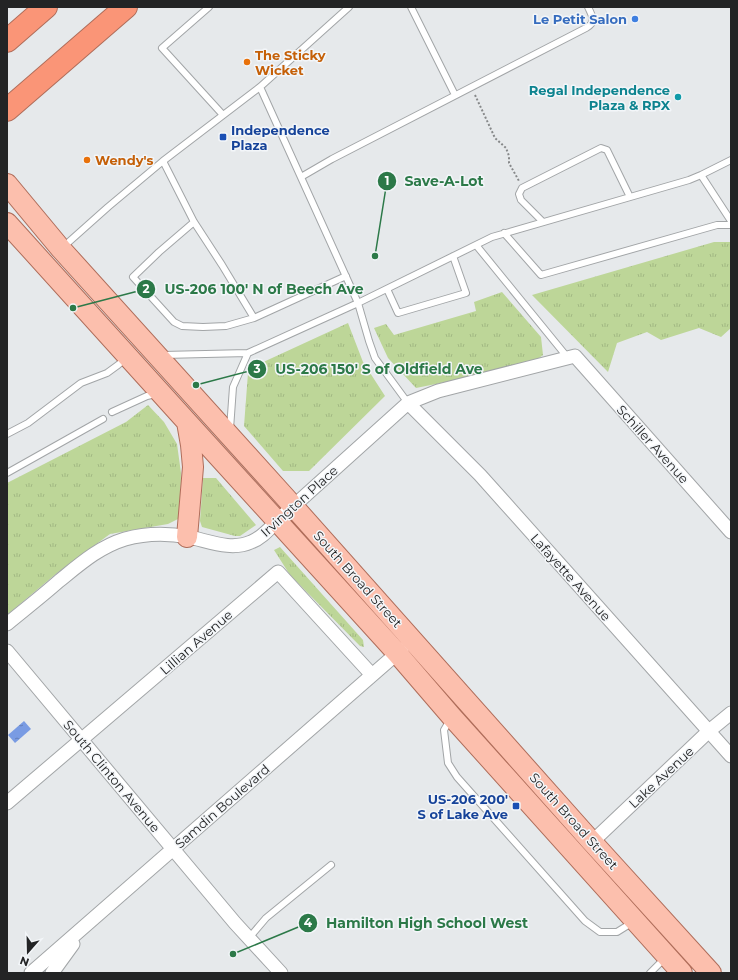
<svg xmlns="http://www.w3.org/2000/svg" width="738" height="980" viewBox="0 0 738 980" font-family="Montserrat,sans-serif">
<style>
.grass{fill:url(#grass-tufts)}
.water{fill:url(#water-ripples)}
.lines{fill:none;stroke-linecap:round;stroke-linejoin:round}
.lane-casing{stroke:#a2a5a7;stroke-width:8}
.street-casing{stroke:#a2a5a7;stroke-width:15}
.primary-casing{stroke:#af6d5a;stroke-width:22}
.highway-casing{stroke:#af6d5a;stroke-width:24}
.path{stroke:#868889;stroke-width:2;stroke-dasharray:2 2;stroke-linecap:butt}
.lane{stroke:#fff;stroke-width:6}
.street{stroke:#fff;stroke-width:13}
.primary{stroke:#fcbfad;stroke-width:20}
.highway{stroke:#fa9577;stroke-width:22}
.shop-dot{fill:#3f7fe0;stroke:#f3f6f9;stroke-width:1.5}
.food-dot{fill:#e8710a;stroke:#f3f6f9;stroke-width:1.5}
.culture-dot{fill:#0f9aa8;stroke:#f3f6f9;stroke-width:1.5}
.transit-dot{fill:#1a4fb4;stroke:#f3f6f9;stroke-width:1.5}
.labels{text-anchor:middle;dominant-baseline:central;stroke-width:3;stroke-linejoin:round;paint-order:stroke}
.shop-label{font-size:13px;font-weight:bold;fill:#366cbe;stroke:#f3f6f9;text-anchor:end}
.food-label{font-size:13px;font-weight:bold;fill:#c56008;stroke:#f3f6f9;text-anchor:start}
.culture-label{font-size:13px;font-weight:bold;fill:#0d838f;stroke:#f3f6f9;text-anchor:end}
.transit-label{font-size:13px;font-weight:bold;fill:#164399;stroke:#f3f6f9;text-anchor:start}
.street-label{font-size:13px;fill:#232425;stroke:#f3f6f9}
.leader{fill:none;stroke:#2c7948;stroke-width:1.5}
.callout-dot{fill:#2c7948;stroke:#f3f6f9;stroke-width:1.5}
.mark-label{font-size:12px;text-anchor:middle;font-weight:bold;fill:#fff}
.callout-label{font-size:14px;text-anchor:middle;font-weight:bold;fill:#2c7948;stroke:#f3f6f9;stroke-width:3;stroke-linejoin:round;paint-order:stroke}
</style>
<defs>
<pattern id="grass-tufts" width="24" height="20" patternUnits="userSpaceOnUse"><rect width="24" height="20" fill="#bdd698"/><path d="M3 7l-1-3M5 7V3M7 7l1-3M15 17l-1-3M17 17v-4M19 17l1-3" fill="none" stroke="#a2b883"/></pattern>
<pattern id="water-ripples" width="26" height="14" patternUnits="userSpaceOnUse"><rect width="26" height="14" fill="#799be3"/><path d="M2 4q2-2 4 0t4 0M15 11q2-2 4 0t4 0" fill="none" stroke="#637eb8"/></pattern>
</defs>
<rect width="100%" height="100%" fill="#e6e9eb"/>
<!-- grass -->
<path class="grass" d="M714,242H731V328L721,337L699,328L661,340L647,332L617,343L608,372L532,295Z
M502,292L541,337L543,355L530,365L416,388L388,358L374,328L386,324L394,335L476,311L474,302Z
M348,323L363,362L385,396L309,471H283L244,426L248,373L259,364Z
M148,405L164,422L177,444L181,473L180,518L168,524L110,534L57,573L7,615V483L126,422Z
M203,478H216L256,525L240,536H235L202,527L200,521Z
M280,547L363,640L364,647L360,646L290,575L274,550Z"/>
<!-- water -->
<path class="water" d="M24,721L31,729L15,743L8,735Z"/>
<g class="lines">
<!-- lane casing -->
<g class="lane-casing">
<path id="lane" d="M209,7L162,48L223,115
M411,7L455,95
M260,87L358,303L369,341L375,358L408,403
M163,161L194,222L222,265L254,318
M701,175L731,221
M301,177L332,159L586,28C597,22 592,16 588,7
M194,222L159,252L133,277L174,322L182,326L203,327L226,326L254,318L346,276
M543,222L521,200L519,194L522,188L601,148L607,150L630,197
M504,233L541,275L717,225H731
M476,245L568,358
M62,248L108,207L163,161L260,87L349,7
M387,289L398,313L466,293L453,256
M163,355L248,353L358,303L492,237L689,180L701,175L731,160
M112,412L147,396L156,394
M230,429L233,387L248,353
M7,434L28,423L81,383L107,373L118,365L126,358
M7,473L103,419
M450,720L444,730L448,763L457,777L585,921L600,932H617L633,922
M249,938L266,918L331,865
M650,973L664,959"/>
</g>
<!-- street casing -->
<g class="street-casing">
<path id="street" d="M408,403L480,475L731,756
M7,624C24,610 42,596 59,581C80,564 99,547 125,539C146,533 168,533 189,537C209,541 231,551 251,542C262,538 269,529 277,521L408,403L438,391L575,356L731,532
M7,651L235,923L281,973
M7,803L278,572L372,675
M592,842L709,731L731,713
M31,973L402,649
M52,973L73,944"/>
</g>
<!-- primary casing -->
<g class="primary-casing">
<path id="primary" d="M7,184L61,249L285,497L592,842L711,973
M7,223L187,422L397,653L452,717L682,973
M187,422L191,445L193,467L187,537"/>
</g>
<!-- highway casing -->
<g class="highway-casing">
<path id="highway" d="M7,41L46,7
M7,110L126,7"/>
</g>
<!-- path -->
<path class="path" d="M475,95L495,138L506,148L509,156V163L519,181"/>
<!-- lane -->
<use href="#lane" class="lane"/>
<!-- street -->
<use href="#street" class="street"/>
<!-- primary -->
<use href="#primary" class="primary"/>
<!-- highway -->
<use href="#highway" class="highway"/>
</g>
<!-- markers -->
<circle class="shop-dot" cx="635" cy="19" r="4"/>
<g class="food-dot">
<circle cx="247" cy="62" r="4"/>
<circle cx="87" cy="160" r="4"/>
</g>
<circle class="culture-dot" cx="678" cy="97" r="4"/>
<g class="transit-dot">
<rect x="219" y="133" width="8" height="8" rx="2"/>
<rect x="512" y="802" width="8" height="8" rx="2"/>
</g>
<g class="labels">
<!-- shop labels -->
<g class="shop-label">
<text x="627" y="19">Le Petit Salon</text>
</g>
<!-- food labels -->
<g class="food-label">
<text x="255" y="55">The Sticky<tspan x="255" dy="15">Wicket</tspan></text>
<text x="95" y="160">Wendy's</text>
</g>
<!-- culture labels -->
<g class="culture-label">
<text x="670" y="90">Regal Independence<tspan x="670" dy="15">Plaza &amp; RPX</tspan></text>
</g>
<!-- transit labels -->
<g class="transit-label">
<text x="231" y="130">Independence<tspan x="231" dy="15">Plaza</tspan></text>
<text x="508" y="799" text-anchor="end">US-206 200'<tspan x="508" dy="15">S of Lake Ave</tspan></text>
</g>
<!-- street labels -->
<g class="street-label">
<text transform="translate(653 444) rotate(48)">Schiller Avenue</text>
<text transform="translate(299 501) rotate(-42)">Irvington Place</text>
<text transform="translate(571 577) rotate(48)">Lafayette Avenue</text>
<text transform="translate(358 579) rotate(48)">South Broad Street</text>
<text transform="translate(196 642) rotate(-41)">Lillian Avenue</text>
<text transform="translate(112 776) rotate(50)">South Clinton Avenue</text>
<text transform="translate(661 777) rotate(-43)">Lake Avenue</text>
<text transform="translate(222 806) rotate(-41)">Samdin Boulevard</text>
<text transform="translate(574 821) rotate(48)">South Broad Street</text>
</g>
</g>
<!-- callouts -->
<path class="leader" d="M375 256L387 181M73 308L146 289M196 385L257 369M233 954L308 923"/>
<g class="callout-dot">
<circle cx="375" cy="256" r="4"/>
<circle cx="73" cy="308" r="4"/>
<circle cx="196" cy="385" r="4"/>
<circle cx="233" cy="954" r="4"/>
<circle cx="387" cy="181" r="10"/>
<circle cx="146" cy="289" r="10"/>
<circle cx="257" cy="369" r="10"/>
<circle cx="308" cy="923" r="10"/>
</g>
<g class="mark-label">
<text x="387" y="185">1</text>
<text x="146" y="293">2</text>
<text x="257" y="373">3</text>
<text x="308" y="927">4</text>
</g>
<g class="callout-label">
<text x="444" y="186">Save-A-Lot</text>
<text x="264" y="294">US-206 100' N of Beech Ave</text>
<text x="379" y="374">US-206 150' S of Oldfield Ave</text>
<text x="427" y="928">Hamilton High School West</text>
</g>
<!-- border -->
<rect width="738" height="980" fill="none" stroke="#232425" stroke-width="16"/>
<!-- north arrow -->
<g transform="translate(28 952) rotate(200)" stroke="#f3f6f9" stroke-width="3" paint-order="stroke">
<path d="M0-3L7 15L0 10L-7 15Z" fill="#232425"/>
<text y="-6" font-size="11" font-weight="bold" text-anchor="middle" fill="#232425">N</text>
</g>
</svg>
